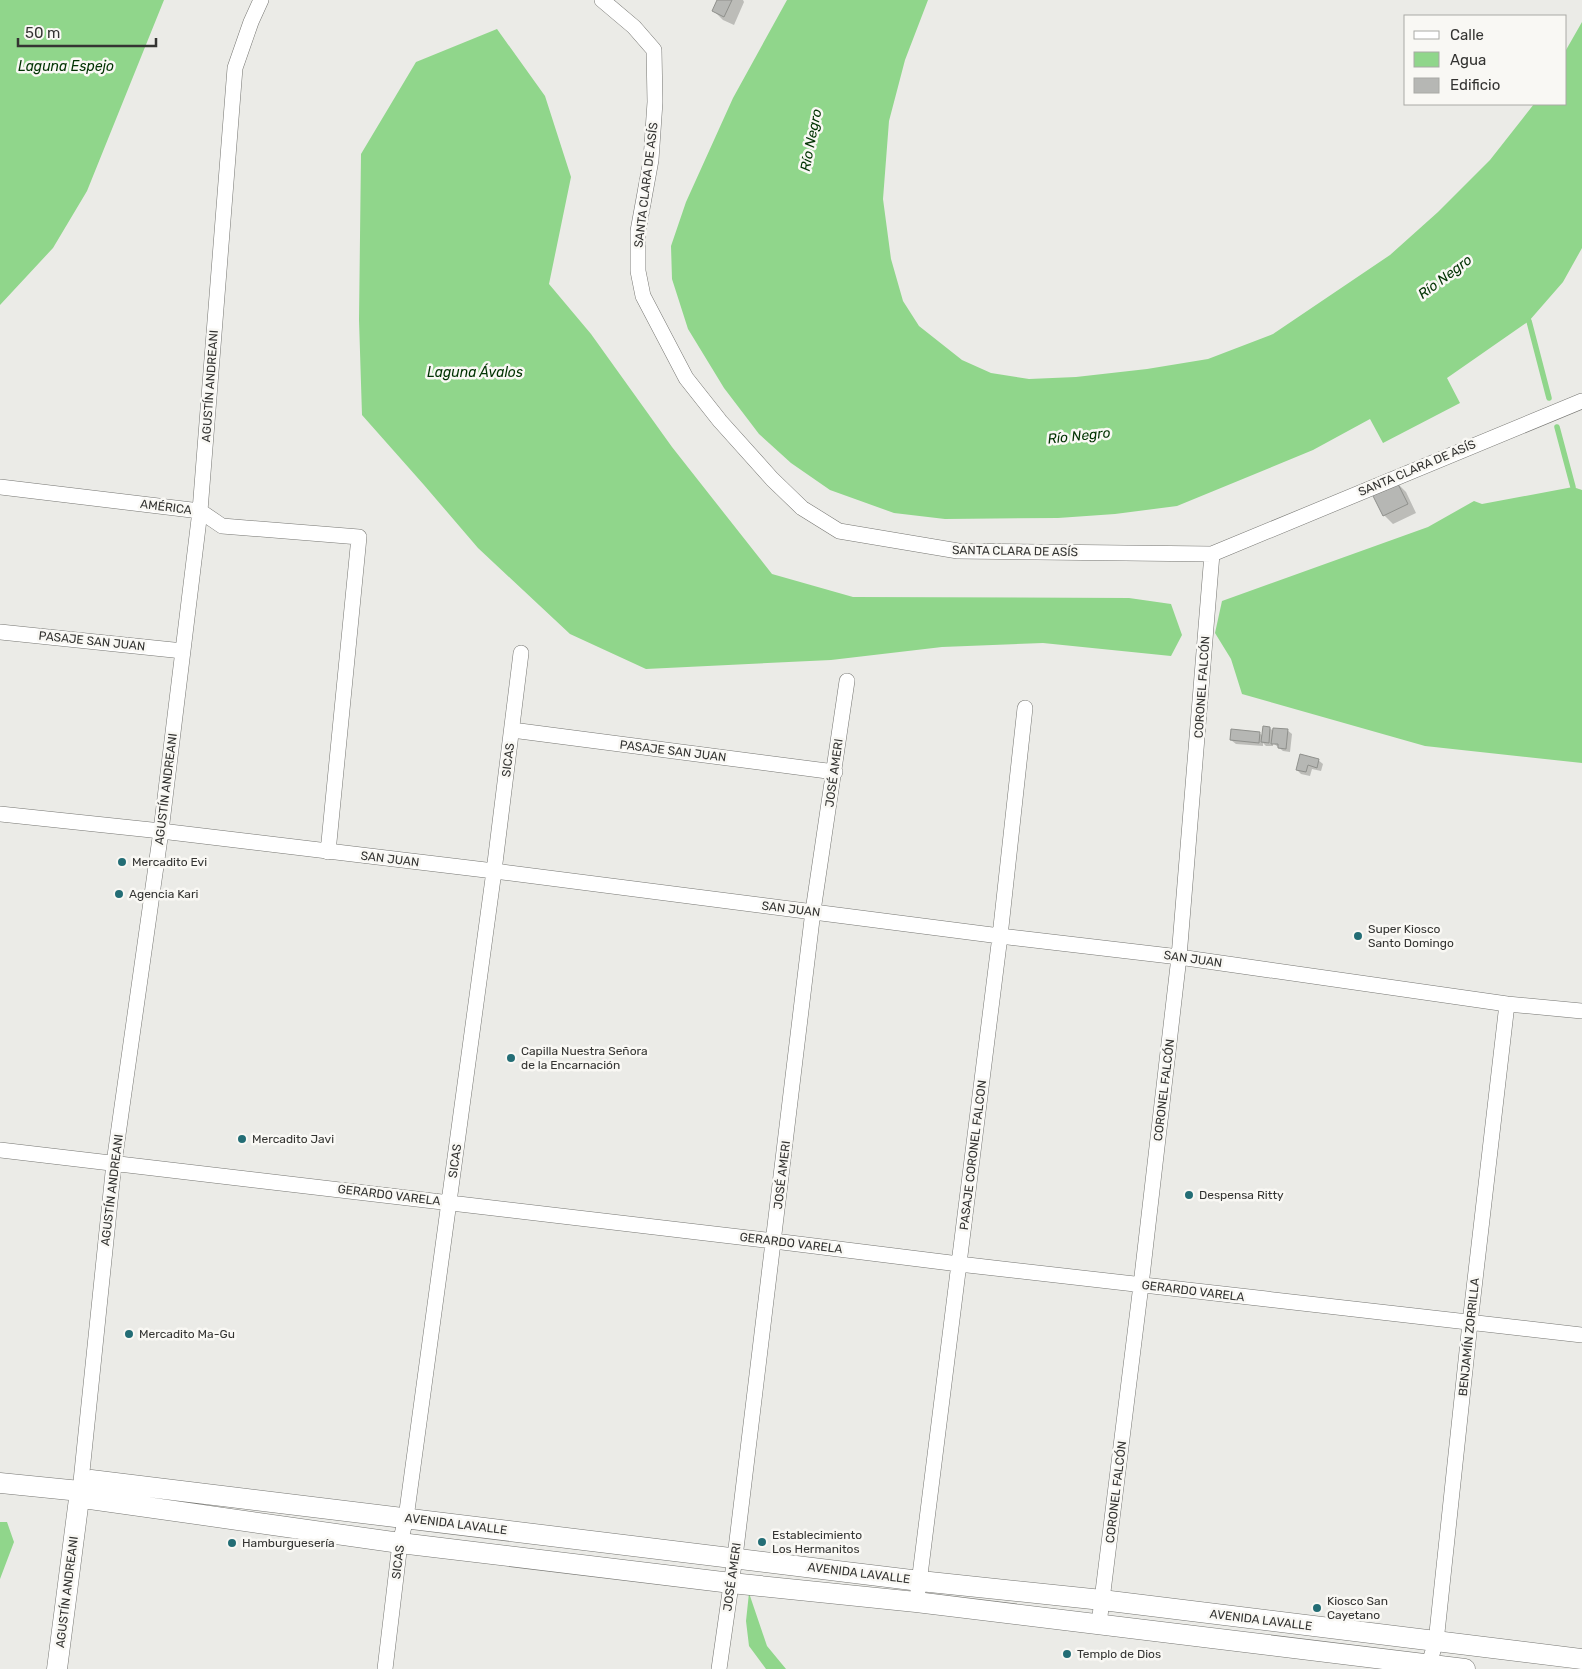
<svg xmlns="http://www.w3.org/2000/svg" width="1582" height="1669" viewBox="0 0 1582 1669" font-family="Rubik,sans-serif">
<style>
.water{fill:#90d68b}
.shadow{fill:#0003}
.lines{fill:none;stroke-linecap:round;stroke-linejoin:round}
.stream{stroke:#90d68b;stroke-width:5.5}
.building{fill:#b6b7b4;stroke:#8f908c}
.street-casing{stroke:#767672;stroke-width:16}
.secondary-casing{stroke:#767672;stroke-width:21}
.street{stroke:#fff;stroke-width:15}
.secondary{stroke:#fff;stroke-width:20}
.poi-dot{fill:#236d75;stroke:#f9f8f4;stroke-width:2}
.labels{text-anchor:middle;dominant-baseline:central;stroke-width:5;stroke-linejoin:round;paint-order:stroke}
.street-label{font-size:12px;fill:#343432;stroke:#f9f8f4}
.poi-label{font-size:12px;fill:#343432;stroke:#f9f8f4;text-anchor:start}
.water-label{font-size:14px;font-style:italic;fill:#013302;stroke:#f9f8f4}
</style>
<rect width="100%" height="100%" fill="#ebebe7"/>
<!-- water -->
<path class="water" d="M0,0H164L87,191L53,248L0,305Z
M787,0H928L905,60L889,121L883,199L891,259L903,301L919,326L962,360L991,373L1029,379L1076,377L1147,369L1208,359L1273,334L1390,255L1438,212L1490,160L1534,104H1566V50L1582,22V248L1563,282L1529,321L1447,378L1460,403L1383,443L1370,419L1313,450L1177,506L1115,514L1058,518L945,519L894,513L830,490L791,463L759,434L724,388L688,329L672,279L671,246L686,202L733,98Z
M497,29L545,96L571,177L549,284L591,334L672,447L772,574L853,597L1129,598L1171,604L1182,635L1171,656L1043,643L942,647L831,660L646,669L570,634L478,548L424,485L362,415L359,320L361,154L416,62Z
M1573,487L1582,490V763L1425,746L1242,694L1231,659L1215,633L1222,601L1428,527L1474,501L1482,504Z
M0,1522H7L14,1542L0,1579Z
M749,1593L767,1646L786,1669H766L749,1646L746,1621Z"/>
<!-- shadow -->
<path class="shadow" d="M718,0H743L744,2L734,25L723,20L714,11Z
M1397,483L1406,492L1416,513L1393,524L1384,515Z
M1270,728L1274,732L1287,730L1292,734L1290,752L1283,751L1273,743V746H1266L1263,743V746L1236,744L1231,740L1259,733L1263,736Z
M1318,760L1323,764L1321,771L1312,769L1310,776L1301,774L1297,770Z"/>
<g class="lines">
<!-- stream -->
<path class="stream" d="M1529,321L1549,398
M1557,427L1573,487"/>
</g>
<!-- building -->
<path class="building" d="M717,0H732L724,17L712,11Z
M1397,482L1408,504L1383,516L1372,494Z
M1263,726L1270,727L1269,743L1261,742Z
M1273,728L1288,729L1286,749L1278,748V744H1271Z
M1231,729L1260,732L1259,743L1230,740Z
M1300,754L1319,759L1317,768L1308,765L1306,772L1296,770Z"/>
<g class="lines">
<!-- street casing -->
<g class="street-casing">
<path id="street" d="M602,0L634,27L654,50L655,102L651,160L638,231V271L643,296L686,378L720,421L772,479L802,508L839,531L958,551L1212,554L1582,401
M0,487L200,511L222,526L359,537L328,852
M0,632L183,651
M512,730L835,772
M0,814L161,831L494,871L1000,936L1179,957L1507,1004L1582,1011
M0,1150L774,1241L959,1264L1582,1335
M80,1491L114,1163L161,831L200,511L235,68L251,22L261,0
M918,1591L1000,936L1025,708
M1099,1624L1141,1285L1179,957L1212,554
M385,1669L400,1543L406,1518L494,871L521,653
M719,1669L735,1557L813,911L847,681
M1427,1669L1436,1642L1470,1323L1507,1004"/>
</g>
<!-- secondary casing -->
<g class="secondary-casing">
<path id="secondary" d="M0,1483L80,1491L90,1499L400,1543L731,1583L916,1602L1465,1669
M80,1491L91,1480L920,1581L1102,1600L1582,1659
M57,1669L80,1491"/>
</g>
<!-- street -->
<use href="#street" class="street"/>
<!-- secondary -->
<use href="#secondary" class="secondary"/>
</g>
<!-- markers -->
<g class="poi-dot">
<circle cx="122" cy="862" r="5"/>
<circle cx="119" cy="894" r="5"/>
<circle cx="1358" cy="936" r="5"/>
<circle cx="511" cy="1058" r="5"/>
<circle cx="242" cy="1139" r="5"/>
<circle cx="1189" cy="1195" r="5"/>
<circle cx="129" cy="1334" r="5"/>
<circle cx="762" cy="1542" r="5"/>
<circle cx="232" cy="1543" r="5"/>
<circle cx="1317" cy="1608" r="5"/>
<circle cx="1067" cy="1654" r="5"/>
</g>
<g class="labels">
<!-- street labels -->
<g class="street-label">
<text transform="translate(646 185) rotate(-83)">SANTA CLARA DE ASÍS</text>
<text transform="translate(210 386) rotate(-86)">AGUSTÍN ANDREANI</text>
<text transform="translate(1417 468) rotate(-23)">SANTA CLARA DE ASÍS</text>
<text transform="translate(166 507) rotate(7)">AMÉRICA</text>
<text transform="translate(1015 551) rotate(1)">SANTA CLARA DE ASÍS</text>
<text transform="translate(92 641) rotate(6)">PASAJE SAN JUAN</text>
<text transform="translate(1202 687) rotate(-86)">CORONEL FALCÓN</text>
<text transform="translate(673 751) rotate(7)">PASAJE SAN JUAN</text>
<text transform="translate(508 760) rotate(-83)">SICAS</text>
<text transform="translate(834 773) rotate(-82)">JOSÉ AMERI</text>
<text transform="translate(166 789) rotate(-83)">AGUSTÍN ANDREANI</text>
<text transform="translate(390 859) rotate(7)">SAN JUAN</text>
<text transform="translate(791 909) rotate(7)">SAN JUAN</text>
<text transform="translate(1193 959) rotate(8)">SAN JUAN</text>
<text transform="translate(1164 1090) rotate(-83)">CORONEL FALCÓN</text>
<text transform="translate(973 1155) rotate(-83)">PASAJE CORONEL FALCON</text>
<text transform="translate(455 1161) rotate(-82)">SICAS</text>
<text transform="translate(782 1175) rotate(-83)">JOSÉ AMERI</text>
<text transform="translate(112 1190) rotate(-83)">AGUSTÍN ANDREANI</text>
<text transform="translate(389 1195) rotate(7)">GERARDO VARELA</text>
<text transform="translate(791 1243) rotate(7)">GERARDO VARELA</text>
<text transform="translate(1193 1291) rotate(7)">GERARDO VARELA</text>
<text transform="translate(1469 1337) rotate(-84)">BENJAMÍN ZORRILLA</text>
<text transform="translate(1116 1492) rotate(-83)">CORONEL FALCÓN</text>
<text transform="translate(456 1524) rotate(7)">AVENIDA LAVALLE</text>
<text transform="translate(398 1562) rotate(-83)">SICAS</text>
<text transform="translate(859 1573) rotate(7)">AVENIDA LAVALLE</text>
<text transform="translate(732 1577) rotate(-82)">JOSÉ AMERI</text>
<text transform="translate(67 1592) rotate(-83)">AGUSTÍN ANDREANI</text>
<text transform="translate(1261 1620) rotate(7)">AVENIDA LAVALLE</text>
</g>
<!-- poi labels -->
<g class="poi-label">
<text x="132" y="862">Mercadito Evi</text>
<text x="129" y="894">Agencia Kari</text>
<text x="1368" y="929">Super Kiosco<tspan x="1368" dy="14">Santo Domingo</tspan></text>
<text x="521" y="1051">Capilla Nuestra Señora<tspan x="521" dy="14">de la Encarnación</tspan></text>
<text x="252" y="1139">Mercadito Javi</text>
<text x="1199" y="1195">Despensa Ritty</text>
<text x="139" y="1334">Mercadito Ma-Gu</text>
<text x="772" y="1535">Establecimiento<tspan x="772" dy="14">Los Hermanitos</tspan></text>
<text x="242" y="1543">Hamburguesería</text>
<text x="1327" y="1601">Kiosco San<tspan x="1327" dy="14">Cayetano</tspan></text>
<text x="1077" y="1654">Templo de Dios</text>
</g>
<!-- water labels -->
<g class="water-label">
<text x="66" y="66">Laguna Espejo</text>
<text transform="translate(811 140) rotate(-79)">Río Negro</text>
<text transform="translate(1445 277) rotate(-37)">Río Negro</text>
<text x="475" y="372">Laguna Ávalos</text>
<text transform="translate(1079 436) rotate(-6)">Río Negro</text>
</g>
</g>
<!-- legend -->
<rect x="1404" y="15" width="162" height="90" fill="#f9f8f4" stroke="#aaaaa6"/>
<rect x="1414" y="31" width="25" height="8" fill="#ffffff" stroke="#aaaaa6"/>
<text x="1450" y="40" font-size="15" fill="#343432">Calle</text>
<rect x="1414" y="52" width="25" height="15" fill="#90d68b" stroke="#aaaaa6"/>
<text x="1450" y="65" font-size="15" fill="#343432">Agua</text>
<rect x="1414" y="78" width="25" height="15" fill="#b6b7b4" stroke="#aaaaa6"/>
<text x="1450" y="90" font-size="15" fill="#343432">Edificio</text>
<!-- scale -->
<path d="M18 38v8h138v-8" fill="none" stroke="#343432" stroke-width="2.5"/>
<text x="25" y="38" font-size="15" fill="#343432" stroke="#f9f8f4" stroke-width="4" paint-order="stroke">50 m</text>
</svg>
